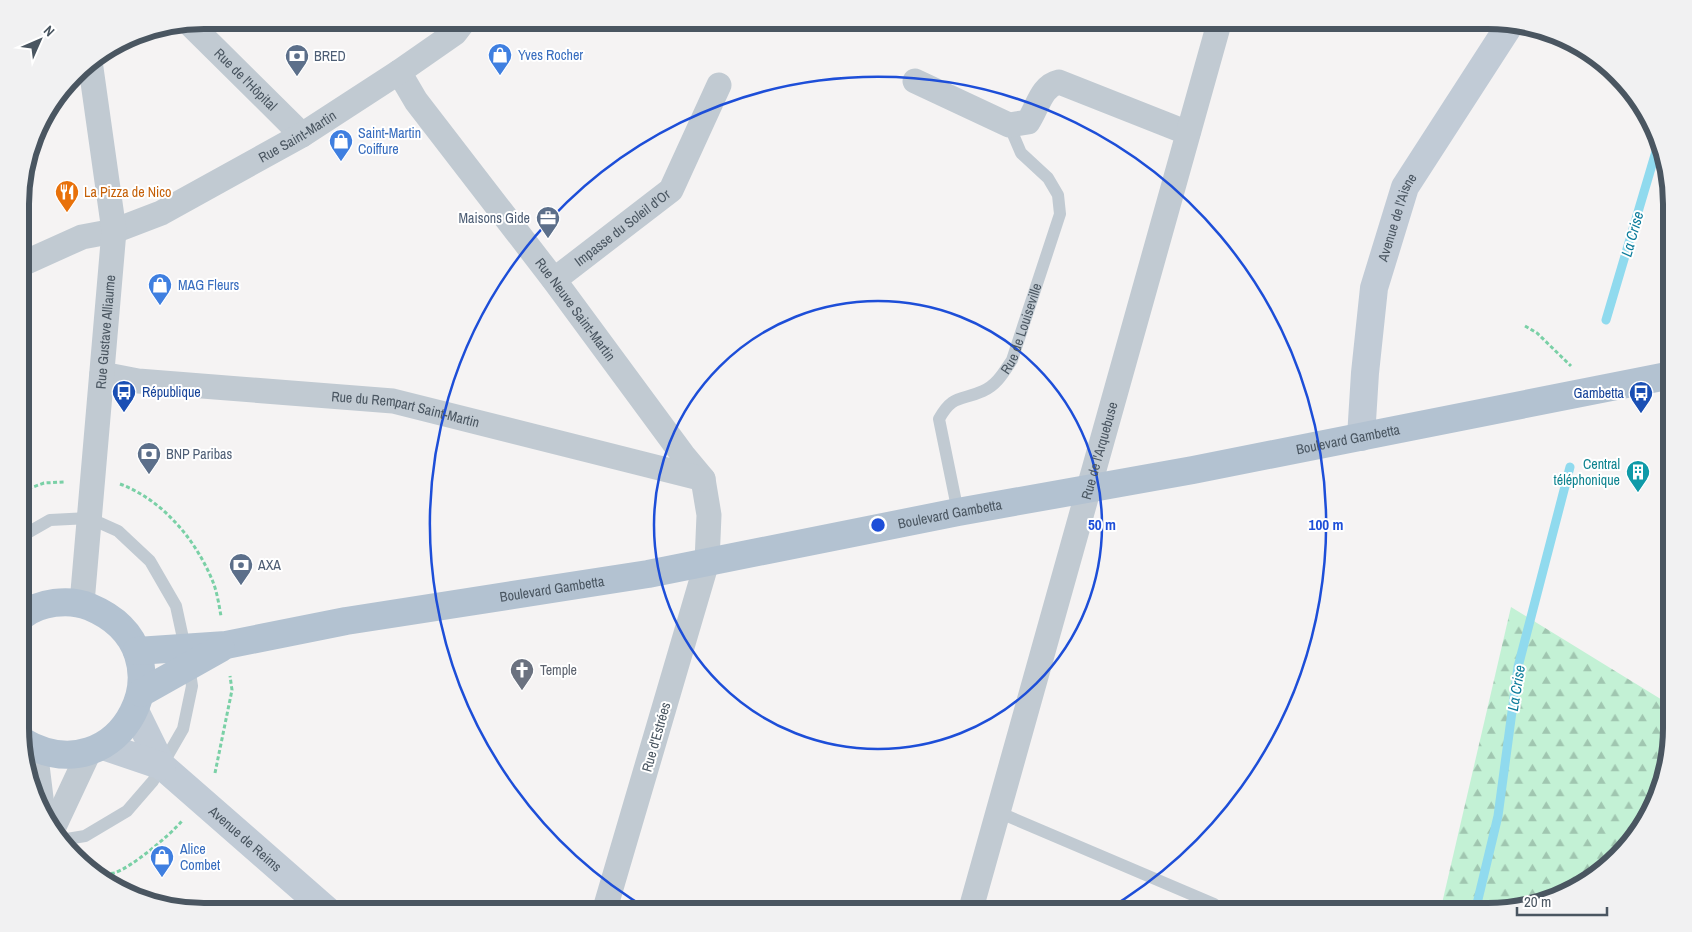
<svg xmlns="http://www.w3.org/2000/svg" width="1692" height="932" viewBox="0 0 1692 932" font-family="'Archivo Narrow',sans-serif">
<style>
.forest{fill:url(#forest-firs)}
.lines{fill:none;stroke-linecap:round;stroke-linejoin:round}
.stream{stroke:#90daee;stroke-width:9}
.path{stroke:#7ad0a6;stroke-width:3;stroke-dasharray:4 2.5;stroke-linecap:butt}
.service{stroke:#c1cad2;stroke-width:12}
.minor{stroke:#c1cad2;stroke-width:25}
.secondary{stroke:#c1cbd6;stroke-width:28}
.primary{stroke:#b3c2d1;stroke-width:28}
.ring{fill:none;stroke:#1d4ed8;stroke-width:2.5}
.labels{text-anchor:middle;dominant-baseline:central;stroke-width:4;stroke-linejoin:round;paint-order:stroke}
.shop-label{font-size:14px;fill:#366cbe;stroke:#fff;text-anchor:start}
.service-label{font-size:14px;fill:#4e5e75;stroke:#fff;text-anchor:start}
.street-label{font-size:14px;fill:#4a5661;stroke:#fff}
.food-label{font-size:14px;fill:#c56008;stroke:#fff;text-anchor:start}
.transit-label{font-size:14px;fill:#164399;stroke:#fff;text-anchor:start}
.culture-label{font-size:14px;fill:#0d838f;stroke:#fff;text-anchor:end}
.worship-label{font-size:14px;fill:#5b616d;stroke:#fff;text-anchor:start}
.water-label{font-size:15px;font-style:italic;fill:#0c7c9b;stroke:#fff}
.rim{fill:none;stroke:#4a5661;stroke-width:6}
.centre{fill:#1d4ed8;stroke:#fff;stroke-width:2.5}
.ring-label{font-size:15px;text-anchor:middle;font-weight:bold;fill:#1d4ed8;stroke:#fff;stroke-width:4;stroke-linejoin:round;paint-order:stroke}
</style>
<defs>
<pattern id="forest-firs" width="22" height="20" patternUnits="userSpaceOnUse" patternTransform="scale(1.25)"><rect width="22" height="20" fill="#c3f1d5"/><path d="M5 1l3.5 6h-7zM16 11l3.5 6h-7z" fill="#a0c6b0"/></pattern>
</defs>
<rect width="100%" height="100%" fill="#f5f3f3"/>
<!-- forest -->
<path class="forest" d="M1511,607L1672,706V740L1648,820L1618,858L1580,887L1500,912H1440Z"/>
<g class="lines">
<!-- stream -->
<path class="stream" d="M1606,320L1657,148
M1475,912L1498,816L1518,667L1570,467"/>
<!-- path -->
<path class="path" d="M1525,326L1537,333L1571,366
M120,484C163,500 196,540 213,582C217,592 219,605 221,616
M22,491L44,483L64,482
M215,773L232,690L230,676
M98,875C103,874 109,874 114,873C131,868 170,835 182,821"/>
<!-- service -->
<g class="service">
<path id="s1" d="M958,512L939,419C953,394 961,401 983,391C997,385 1004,372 1012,360L1060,214L1058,195L1048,178L1021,153L1009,125"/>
<path d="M22,536L50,520L89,518L118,531L150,561L176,606L189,666L192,686L183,729L153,781L127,811L85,836L61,840"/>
<path d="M998,812L1214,904"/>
</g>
<!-- minor -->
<g class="minor">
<path id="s2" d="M189,23L302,135"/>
<path id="s3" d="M399,72L416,101L554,280L683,455L703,479L709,515L707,562L604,912"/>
<path d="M915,81L1009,125L1028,122C1038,107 1041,86 1059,82L1188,133"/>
<path id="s4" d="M22,264L82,237L114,231L161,213L302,135L399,72L455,33L465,20"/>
<path id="s5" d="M554,280L671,190L719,85"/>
<path id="s6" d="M102,374L138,381L393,401L703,479"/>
<path id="s7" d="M82,603L114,231L90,61"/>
<path d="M35,749L42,806"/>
<path d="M52,831L89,752"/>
<path id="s8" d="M970,912L1220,20"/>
</g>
<!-- secondary -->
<g class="secondary">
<path id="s9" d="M1361,437L1365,373L1374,288L1405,187L1509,26"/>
<path id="s10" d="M135,711L162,766L329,912"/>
<path d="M103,746L162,766"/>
</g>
<!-- primary -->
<g class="primary">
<path d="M22,616C39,602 69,598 90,607C196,651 121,800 22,741"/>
<path id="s11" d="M137,651L226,645L346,621L648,574L958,512L1193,470L1672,375"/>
<path d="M141,693L221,648"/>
</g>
</g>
<!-- distance rings -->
<g class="ring">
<circle cx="878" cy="525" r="224"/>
<path d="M651 911A448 448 0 1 1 1105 911"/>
</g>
<!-- icons -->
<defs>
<g id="shop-pin" transform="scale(1.25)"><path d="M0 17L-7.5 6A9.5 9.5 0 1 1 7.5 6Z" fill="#3f7fe0" stroke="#fff"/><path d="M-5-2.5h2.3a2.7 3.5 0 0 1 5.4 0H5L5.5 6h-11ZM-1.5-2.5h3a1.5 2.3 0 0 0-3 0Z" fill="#fff"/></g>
<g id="bank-pin" transform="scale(1.25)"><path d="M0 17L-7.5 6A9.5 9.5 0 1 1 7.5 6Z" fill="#5c6f8a" stroke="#fff"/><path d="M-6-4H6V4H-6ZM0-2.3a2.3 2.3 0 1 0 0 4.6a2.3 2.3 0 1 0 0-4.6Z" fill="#fff"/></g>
<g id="restaurant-pin" transform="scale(1.25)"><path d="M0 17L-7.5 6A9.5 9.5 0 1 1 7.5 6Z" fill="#e8710a" stroke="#fff"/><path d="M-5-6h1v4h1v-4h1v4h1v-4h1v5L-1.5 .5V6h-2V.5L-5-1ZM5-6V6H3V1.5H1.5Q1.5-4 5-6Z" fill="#fff"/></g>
<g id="office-pin" transform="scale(1.25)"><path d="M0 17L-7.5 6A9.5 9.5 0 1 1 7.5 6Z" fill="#5c6f8a" stroke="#fff"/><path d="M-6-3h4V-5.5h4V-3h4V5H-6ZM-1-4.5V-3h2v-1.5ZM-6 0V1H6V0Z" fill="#fff"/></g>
<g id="bus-pin" transform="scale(1.25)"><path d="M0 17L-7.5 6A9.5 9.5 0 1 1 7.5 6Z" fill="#1a4fb4" stroke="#fff"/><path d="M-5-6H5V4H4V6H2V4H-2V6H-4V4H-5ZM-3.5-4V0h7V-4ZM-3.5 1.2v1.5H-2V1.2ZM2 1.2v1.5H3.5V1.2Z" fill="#fff"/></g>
<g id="building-pin" transform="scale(1.25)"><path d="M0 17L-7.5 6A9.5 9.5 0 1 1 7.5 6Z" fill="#0f9aa8" stroke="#fff"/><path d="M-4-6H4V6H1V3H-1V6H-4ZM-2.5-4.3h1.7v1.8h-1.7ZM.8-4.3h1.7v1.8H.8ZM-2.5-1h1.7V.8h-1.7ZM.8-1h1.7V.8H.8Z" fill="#fff"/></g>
<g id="church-pin" transform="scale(1.25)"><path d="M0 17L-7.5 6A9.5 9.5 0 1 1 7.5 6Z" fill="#6b7280" stroke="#fff"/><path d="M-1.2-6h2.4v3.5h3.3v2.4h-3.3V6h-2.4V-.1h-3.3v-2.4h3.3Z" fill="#fff"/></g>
</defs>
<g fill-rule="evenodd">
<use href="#shop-pin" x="500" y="55"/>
<use href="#bank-pin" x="297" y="56"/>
<use href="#shop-pin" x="341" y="141"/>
<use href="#restaurant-pin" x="67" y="192"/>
<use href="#office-pin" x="548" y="218"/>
<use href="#shop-pin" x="160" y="285"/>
<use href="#bus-pin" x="124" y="392"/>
<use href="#bus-pin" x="1641" y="393"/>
<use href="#bank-pin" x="149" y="454"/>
<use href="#building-pin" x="1638" y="472"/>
<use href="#bank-pin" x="241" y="565"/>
<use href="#church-pin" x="522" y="670"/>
<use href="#shop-pin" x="162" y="857"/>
</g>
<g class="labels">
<!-- shop labels -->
<g class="shop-label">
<text x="518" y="55">Yves Rocher</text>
<text x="358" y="133">Saint-Martin<tspan x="358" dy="16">Coiffure</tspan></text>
<text x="178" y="285">MAG Fleurs</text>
<text x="180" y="849">Alice<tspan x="180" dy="16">Combet</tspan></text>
</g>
<!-- service labels -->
<g class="service-label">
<text x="314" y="56">BRED</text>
<text x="530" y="218" text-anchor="end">Maisons Gide</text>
<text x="166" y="454">BNP Paribas</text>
<text x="258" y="565">AXA</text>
</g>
<!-- street labels -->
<g class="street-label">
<text stroke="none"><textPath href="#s2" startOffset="80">Rue de l'Hôpital</textPath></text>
<text stroke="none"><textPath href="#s4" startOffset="305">Rue Saint-Martin</textPath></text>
<text stroke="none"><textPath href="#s9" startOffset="224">Avenue de l'Aisne</textPath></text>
<text stroke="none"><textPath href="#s5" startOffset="86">Impasse du Soleil d'Or</textPath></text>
<text stroke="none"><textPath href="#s3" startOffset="296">Rue Neuve Saint-Martin</textPath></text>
<text stroke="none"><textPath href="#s1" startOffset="225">Rue de Louiseville</textPath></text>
<text stroke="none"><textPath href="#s7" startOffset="272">Rue Gustave Alliaume</textPath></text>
<text stroke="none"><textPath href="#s6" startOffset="306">Rue du Rempart Saint-Martin</textPath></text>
<text stroke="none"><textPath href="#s11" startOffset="1230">Boulevard Gambetta</textPath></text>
<text stroke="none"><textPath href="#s8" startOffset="479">Rue de l'Arquebuse</textPath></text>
<text stroke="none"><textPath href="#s11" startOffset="825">Boulevard Gambetta</textPath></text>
<text stroke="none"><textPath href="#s11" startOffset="420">Boulevard Gambetta</textPath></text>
<text transform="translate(656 737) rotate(-74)">Rue d'Estrées</text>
<text stroke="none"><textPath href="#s10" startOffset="172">Avenue de Reims</textPath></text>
</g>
<!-- food labels -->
<g class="food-label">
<text x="84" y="192">La Pizza de Nico</text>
</g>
<!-- transit labels -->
<g class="transit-label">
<text x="142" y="392">République</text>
<text x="1624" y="393" text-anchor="end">Gambetta</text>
</g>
<!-- culture labels -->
<g class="culture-label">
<text x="1620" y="464">Central<tspan x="1620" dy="16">téléphonique</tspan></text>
</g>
<!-- worship labels -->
<g class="worship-label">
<text x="540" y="670">Temple</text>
</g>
<!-- water labels -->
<g class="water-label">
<text transform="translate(1632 234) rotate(-74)">La Crise</text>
<text transform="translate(1516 688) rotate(-81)">La Crise</text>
</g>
</g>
<!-- crop -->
<path d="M0 0H1692V932H0ZM204 29H1488A175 175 0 0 1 1663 204V728A175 175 0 0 1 1488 903H204A175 175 0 0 1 29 728V204A175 175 0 0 1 204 29Z" fill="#f1f1f2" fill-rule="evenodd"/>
<path class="rim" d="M204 29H1488A175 175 0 0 1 1663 204V728A175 175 0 0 1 1488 903H204A175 175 0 0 1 29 728V204A175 175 0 0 1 204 29Z"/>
<circle cx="878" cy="525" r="8" class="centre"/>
<g class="ring-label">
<text x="1102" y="530">50 m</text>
<text x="1326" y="530">100 m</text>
</g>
<!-- north arrow -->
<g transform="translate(40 40) rotate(45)" stroke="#ffffff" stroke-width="4" paint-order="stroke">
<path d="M0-4L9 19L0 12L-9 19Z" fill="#4a5661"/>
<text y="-8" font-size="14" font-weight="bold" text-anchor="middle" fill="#4a5661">N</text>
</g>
<!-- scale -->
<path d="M1517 907v8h90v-8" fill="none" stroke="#4a5661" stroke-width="2.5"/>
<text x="1524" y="907" font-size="15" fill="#4a5661" stroke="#ffffff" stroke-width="4" paint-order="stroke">20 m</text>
</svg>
